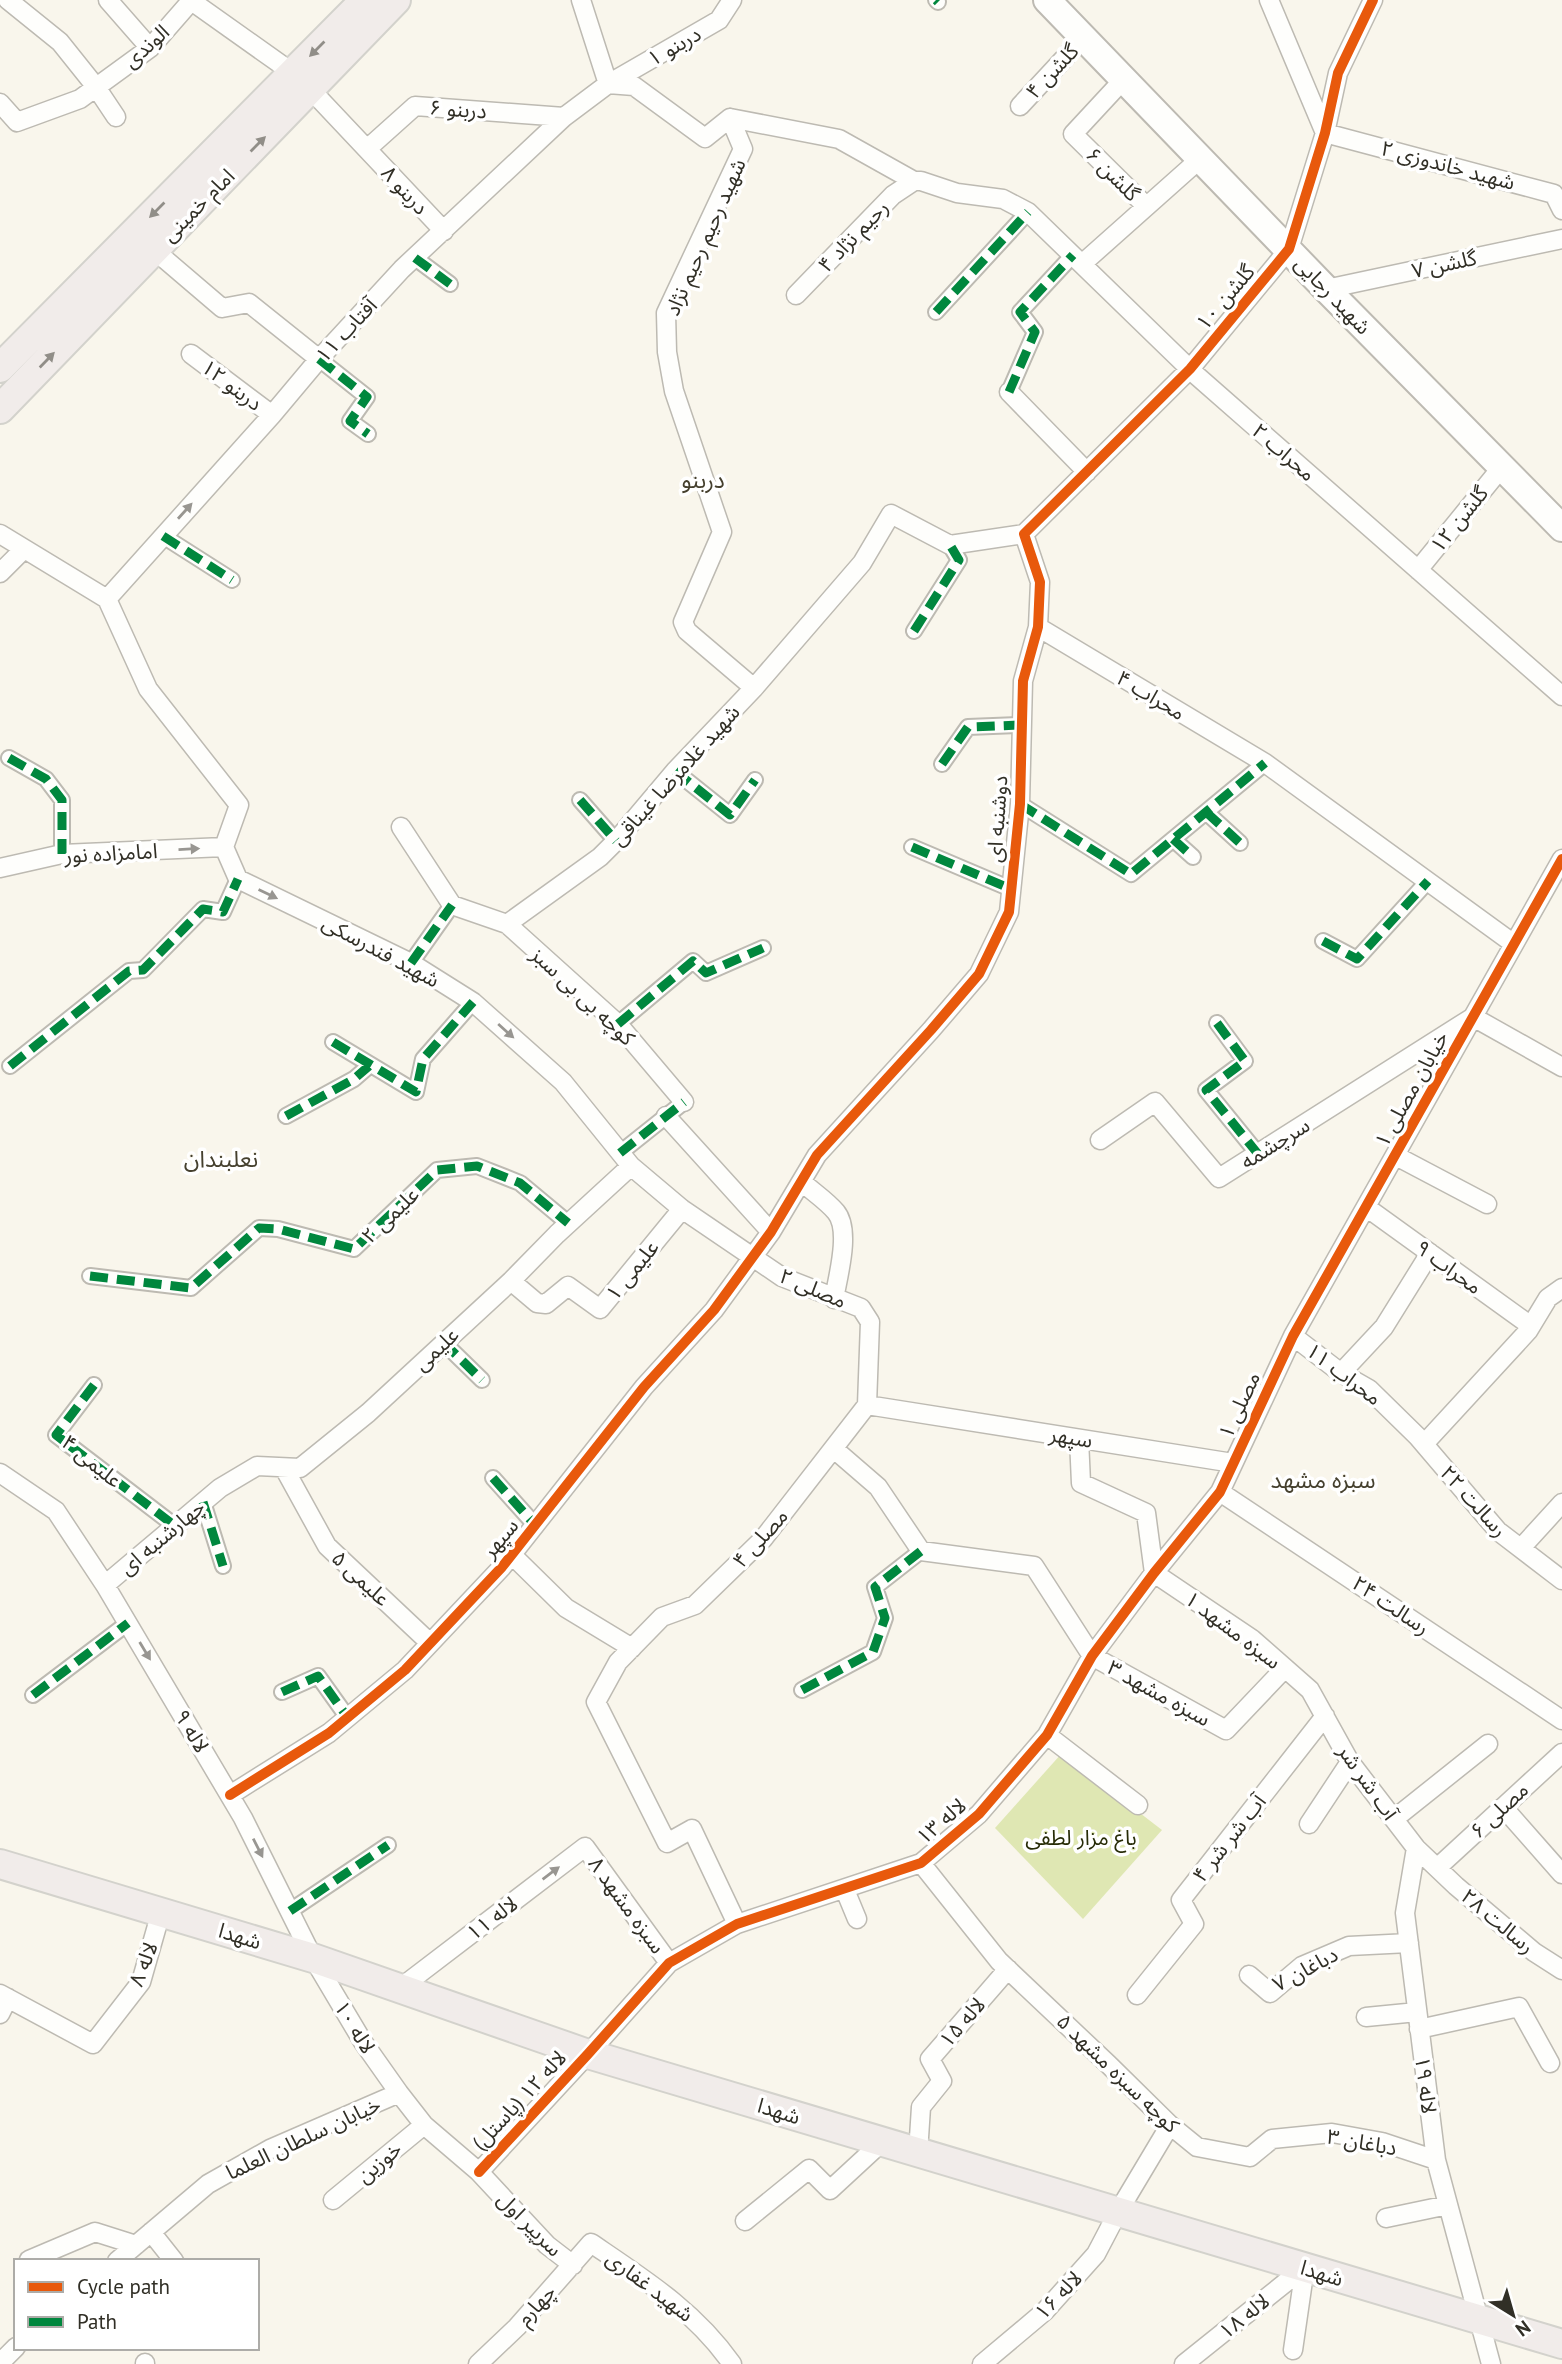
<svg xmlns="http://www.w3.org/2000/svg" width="1562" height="2364" viewBox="0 0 1562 2364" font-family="'PT Sans','Noto Sans Arabic',sans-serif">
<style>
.green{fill:#dfe7b3}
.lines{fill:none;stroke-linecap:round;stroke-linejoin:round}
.pedestrian-casing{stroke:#bdbab2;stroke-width:18}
.minor-casing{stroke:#bdbab2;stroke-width:21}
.secondary-casing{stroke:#bdbab2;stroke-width:30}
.primary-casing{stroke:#d3d2cc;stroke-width:32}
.pedestrian{stroke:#fefefc;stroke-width:14}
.minor{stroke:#fefefc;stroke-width:18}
.secondary{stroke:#fefefc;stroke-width:26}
.primary{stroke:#f1ecea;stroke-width:28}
.quiet{stroke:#00873e;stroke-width:9;stroke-dasharray:18 9;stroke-linecap:butt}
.cycleway-casing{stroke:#fff;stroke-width:15}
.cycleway{stroke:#e8590c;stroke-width:10}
.oneway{fill:#918e88}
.oneway2{fill:#989691}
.labels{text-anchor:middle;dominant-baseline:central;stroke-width:7;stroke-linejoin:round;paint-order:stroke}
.street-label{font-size:21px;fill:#312f26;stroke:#fff}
.park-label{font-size:21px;fill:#272c07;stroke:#fff}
.neighbourhood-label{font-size:23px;fill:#45402e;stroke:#fff}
</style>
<rect width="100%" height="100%" fill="#f9f6ec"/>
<!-- green -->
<path class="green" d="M1062,1753L1162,1830L1083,1919L995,1828Z"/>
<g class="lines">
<!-- pedestrian casing -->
<g class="pedestrian-casing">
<path id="pedestrian" d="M936,0L938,2
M415,258L450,284
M936,312L1028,212
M319,359L367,397L350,421L368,434
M1009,392L1035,332L1020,312L1073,255
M163,536L232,580
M914,631L959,560L950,545
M9,758L46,779L62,800V854
M942,764L968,727L1021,725
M675,771L730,815L755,780
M580,800L616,841
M1020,804L1131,874L1265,763
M1206,812L1240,843
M1173,839L1193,857
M912,847L1011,889
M1323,941L1357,959L1428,881
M411,963L452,905
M1217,1023L1245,1061L1206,1090L1258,1154
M618,1024L693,961L706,973L763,948
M333,1042L416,1092L423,1059L473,1002
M10,1066L129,971L143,970L203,909L223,912L238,879
M286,1116L354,1079L369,1066
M620,1153L684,1102
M90,1276L191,1288L259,1228L278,1229L354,1249L437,1170L477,1166L520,1183L568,1223
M443,1342L482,1380
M94,1385L56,1435L175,1526
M493,1478L536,1526
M203,1502L223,1566
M802,1690L873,1652L885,1618L875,1587L921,1551
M282,1692L318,1676L348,1718
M33,1695L128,1623
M290,1911L388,1845"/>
</g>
<!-- minor casing -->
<g class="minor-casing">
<path id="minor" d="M8,0L60,42L96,87L116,117
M108,0L150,48
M190,0L293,73L311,90L444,231
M581,0L608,84
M1269,0L1325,133
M1124,79L1073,134L1146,206
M608,84L634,86L705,138L730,118
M0,103L17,122L80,99L150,48L191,1
M1020,106L1084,37
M730,118L839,139L914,181H921L957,193L1003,199L1028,212L1196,375L1562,696
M730,118L743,149L666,313L667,352L674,391L722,532L683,622L687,631L754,688
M1325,133L1554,194L1562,210
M367,149L415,106L564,117
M154,250L222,308L249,303L319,359
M1083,263L1201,158
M1326,289L1562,239
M796,295L893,195L914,181
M191,354L272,415
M1009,392L1087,472
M0,534L107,599
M1418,570L1501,468
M0,573L24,549
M107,599L148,689L239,805L224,847L238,879L411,963L473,1002L563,1082L631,1166L682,1209L782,1277L861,1308L870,1322L867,1405
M107,599L272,415L319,359L402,269L564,117L608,84L719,20L732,0
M1038,627L1265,763L1514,944
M401,827L452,905L507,924L600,857L616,841L675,771L754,688L862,563L891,514L950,545L1024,534
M0,868L62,854L224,847
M507,924L618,1024L684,1102
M666,1116L771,1232
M1100,1140L1155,1102L1219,1178L1473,1017L1562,1067
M1396,1156L1487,1204
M802,1182C813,1192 827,1201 836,1212C851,1230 838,1276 834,1299
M1366,1207L1531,1326
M511,1281L537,1303L546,1304L568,1286L600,1309L682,1209
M1293,1336L1341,1373L1369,1389L1417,1436L1498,1531L1562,1580
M1341,1373L1384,1327L1430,1253
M867,1405L1233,1463
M1079,1439L1081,1483L1146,1513L1154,1573L1252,1639L1310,1690L1350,1762L1416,1848L1456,1886L1534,1952L1562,1970
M1424,1444L1528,1331L1548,1298L1562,1288
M834,1449L878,1487L921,1551L1034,1566L1092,1656L1226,1730L1285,1668
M284,1468L327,1546L430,1643
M0,1473L56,1511L105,1585L243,1818L313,1958L363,2042L399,2093L424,2125L479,2172L547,2245L573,2265
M1220,1492L1562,1720
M1521,1548L1562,1503
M512,1555L566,1608L632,1648
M105,1585L220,1488L257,1466L300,1468L368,1413L511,1281L557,1234L631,1166
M1047,1735L1138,1805
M230,1795L329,1733L405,1670L502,1567L644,1387L714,1310L771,1232L817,1155L931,1030L979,974L1009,912L1020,804L1023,681L1038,627L1040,582L1024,534L1190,369L1289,249L1325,133L1338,73L1373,0
M1503,1807L1562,1874
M1394,1819L1488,1744
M1309,1824L1350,1762
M1416,1848L1405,1913L1436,2160L1491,2364
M921,1863L999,1961L1108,2064L1170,2125L1197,2147L1250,2157L1272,2139L1332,2133L1382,2142L1436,2160
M1437,1868L1562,1753
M845,1890L857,1919
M737,1924L692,1829L667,1843L596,1702L618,1662L662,1617L695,1605L763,1539L867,1405
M1249,1975L1270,1993L1302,1966L1349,1946L1409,1943
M399,1989L585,1847L669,1963
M0,1994L93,2044L141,1982L161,1912
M1137,1995L1194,1924L1181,1900L1325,1716
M0,2014L8,1998
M1366,2017L1417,2012
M1419,2029L1519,2007L1550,2063
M918,2153L921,2107L942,2081L930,2059L1008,1969
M479,2172L588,2054L669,1963L737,1924L921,1863L979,1814L1047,1735L1092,1656L1154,1573L1220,1492L1293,1336L1562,859
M333,2200L424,2125
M1386,2218L1448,2205
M745,2221L809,2169L830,2190L882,2142
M151,2232L174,2261
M29,2260L95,2232L136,2245
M117,2261L208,2184L270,2149L399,2093
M1293,2350L1305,2267
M0,2363L16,2347
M145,2363V2364
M478,2364L517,2327L591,2243C644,2279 695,2311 732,2364
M982,2364L1045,2311L1096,2254L1118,2212L1170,2125
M1184,2364L1305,2267"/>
</g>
<!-- secondary casing -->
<g class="secondary-casing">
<path id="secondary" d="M1047,0L1326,289L1562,528"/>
</g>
<!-- primary casing -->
<g class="primary-casing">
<path id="primary" d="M0,368L365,0
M0,409L396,0
M0,1864L313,1958L588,2054L1562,2344"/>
</g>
<!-- pedestrian -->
<use href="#pedestrian" class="pedestrian"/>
<!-- minor -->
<use href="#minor" class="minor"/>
<!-- secondary -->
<use href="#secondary" class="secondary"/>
<!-- primary -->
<use href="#primary" class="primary"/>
<!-- quiet -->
<path class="quiet" d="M936,0L938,2
M415,258L450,284
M936,312L1028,212
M319,359L367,397L350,421L368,434
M1009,392L1035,332L1020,312L1073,255
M163,536L232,580
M914,631L959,560L950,545
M9,758L46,779L62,800V854
M942,764L968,727L1021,725
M675,771L730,815L755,780
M580,800L616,841
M1020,804L1131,874L1265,763
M1206,812L1240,843
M1173,839L1193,857
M912,847L1011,889
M1323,941L1357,959L1428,881
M411,963L452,905
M1217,1023L1245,1061L1206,1090L1258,1154
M618,1024L693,961L706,973L763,948
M333,1042L416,1092L423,1059L473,1002
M10,1066L129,971L143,970L203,909L223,912L238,879
M286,1116L354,1079L369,1066
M620,1153L684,1102
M90,1276L191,1288L259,1228L278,1229L354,1249L437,1170L477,1166L520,1183L568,1223
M443,1342L482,1380
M94,1385L56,1435L175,1526
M493,1478L536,1526
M203,1502L223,1566
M802,1690L873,1652L885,1618L875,1587L921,1551
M282,1692L318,1676L348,1718
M33,1695L128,1623
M290,1911L388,1845"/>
<!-- cycleway casing -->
<g class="cycleway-casing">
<path id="cycleway" d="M230,1795L329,1733L405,1670L502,1567L644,1387L714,1310L771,1232L817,1155L931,1030L979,974L1009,912L1020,804L1023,681L1038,627L1040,582L1024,534L1190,369L1289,249L1325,133L1338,73L1373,0
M479,2172L588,2054L669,1963L737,1924L921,1863L979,1814L1047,1735L1092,1656L1154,1573L1220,1492L1293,1336L1562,859"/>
</g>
<!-- cycleway -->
<use href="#cycleway" class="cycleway"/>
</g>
<!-- one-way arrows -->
<defs><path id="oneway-solid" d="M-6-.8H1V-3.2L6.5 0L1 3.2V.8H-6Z" transform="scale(1.75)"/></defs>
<g class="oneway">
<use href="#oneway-solid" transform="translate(317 49) rotate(135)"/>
<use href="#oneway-solid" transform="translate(258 144) rotate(-45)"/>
<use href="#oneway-solid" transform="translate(157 210) rotate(135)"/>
<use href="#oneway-solid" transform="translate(47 360) rotate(-46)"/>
</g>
<g class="oneway2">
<use href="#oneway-solid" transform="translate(185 511) rotate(-48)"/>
<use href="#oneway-solid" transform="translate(189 849) rotate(-3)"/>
<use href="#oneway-solid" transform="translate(268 894) rotate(26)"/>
<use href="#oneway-solid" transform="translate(506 1031) rotate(42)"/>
<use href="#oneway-solid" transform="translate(145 1651) rotate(59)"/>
<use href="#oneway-solid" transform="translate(258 1848) rotate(63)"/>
<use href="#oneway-solid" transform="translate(551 1873) rotate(-37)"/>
</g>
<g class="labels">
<!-- street labels -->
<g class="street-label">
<text transform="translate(146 46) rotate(-42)">الوندی</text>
<text transform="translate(674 46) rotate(-30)">دربنو ۱</text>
<text transform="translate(1052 71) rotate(-47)">۴ گلشن</text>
<text transform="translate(458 109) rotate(4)">۶ دربنو</text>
<text transform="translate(1448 165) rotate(15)">۲ شهید خاندوزی</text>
<text transform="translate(1113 174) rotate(45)">۶ گلشن</text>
<text transform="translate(405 190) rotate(47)">۸ دربنو</text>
<text transform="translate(198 205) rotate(-45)">امام خمینی</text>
<text transform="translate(853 236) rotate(-46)">رحیم نژاد ۴</text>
<text transform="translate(705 237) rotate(-66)">شهید رحیم رحیم نژاد</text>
<text transform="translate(1444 264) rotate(-12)">۷ گلشن</text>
<text transform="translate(1333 295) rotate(46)">شهید رجایی</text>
<text transform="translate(1225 297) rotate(-50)">۱۰ گلشن</text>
<text transform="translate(346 330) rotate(-47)">آفتاب ۱۱</text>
<text transform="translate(232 385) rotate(37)">۱۲ دربنو</text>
<text transform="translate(1284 452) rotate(41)">۲ محراب</text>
<text transform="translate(1459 519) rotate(-51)">۱۲ گلشن</text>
<text transform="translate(1151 695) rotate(31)">۴ محراب</text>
<text transform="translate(675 775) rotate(-48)">شهید غلامرضا غیناقی</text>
<text transform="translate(997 819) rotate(-86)">دوشنبه ای</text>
<text transform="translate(111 853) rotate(-3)">امامزاده نور</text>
<text transform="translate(381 951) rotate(28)">شهید فندرسکی</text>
<text transform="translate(583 996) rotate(43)">کوچه بی بی سبز</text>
<text transform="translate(1411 1089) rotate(-61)">خیابان مصلی ۱</text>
<text transform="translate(1275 1143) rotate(-32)">سرچشمه</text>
<text transform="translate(390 1215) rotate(-44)">۲ علیمی</text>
<text transform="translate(1449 1267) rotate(36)">۹ محراب</text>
<text transform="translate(632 1270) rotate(-51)">۱ علیمی</text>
<text transform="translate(813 1288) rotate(23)">۲ مصلی</text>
<text transform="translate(436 1349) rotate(-43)">علیمی</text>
<text transform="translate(1344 1374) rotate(37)">۱۱ محراب</text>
<text transform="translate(1239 1405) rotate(-65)">۱ مصلی</text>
<text transform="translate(1071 1437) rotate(9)">سپهر</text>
<text transform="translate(92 1461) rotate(39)">۴ علیمی</text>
<text transform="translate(1474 1501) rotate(48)">۲۲ رسالت</text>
<text transform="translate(162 1537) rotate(-40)">چهارشنبه ای</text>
<text transform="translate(500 1538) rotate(-50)">سپهر</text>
<text transform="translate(760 1538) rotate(-48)">۴ مصلی</text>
<text transform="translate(361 1578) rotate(43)">۵ علیمی</text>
<text transform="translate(1391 1605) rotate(34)">۲۴ رسالت</text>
<text transform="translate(1233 1630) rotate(37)">۱ سبزه مشهد</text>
<text transform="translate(1159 1693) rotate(29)">۳ سبزه مشهد</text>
<text transform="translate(192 1731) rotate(59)">۹ لاله</text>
<text transform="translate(1368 1782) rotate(55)">آب شر شر</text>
<text transform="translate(1499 1810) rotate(-43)">۶ مصلی</text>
<text transform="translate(941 1821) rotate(-41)">لاله ۱۳</text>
<text transform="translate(1229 1838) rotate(-52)">۴ آب شر شر</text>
<text transform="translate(627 1905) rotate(54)">۸ سبزه مشهد</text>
<text transform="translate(492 1918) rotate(-37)">۱۱ لاله</text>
<text transform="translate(1498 1921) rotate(40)">۲۸ رسالت</text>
<text transform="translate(240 1936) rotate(17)">شهدا</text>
<text transform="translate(143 1964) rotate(-69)">۸ لاله</text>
<text transform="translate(1305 1969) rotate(-28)">۷ دباغان</text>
<text transform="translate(962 2022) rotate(-49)">۱۵ لاله</text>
<text transform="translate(355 2027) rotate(58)">لاله ۱۰</text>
<text transform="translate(1118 2073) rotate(44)">کوچه سبزه مشهد ۵</text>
<text transform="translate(1426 2085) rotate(83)">۱۹ لاله</text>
<text transform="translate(519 2100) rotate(-47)">لاله ۱۲ (پاستل)</text>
<text transform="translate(779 2111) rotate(17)">شهدا</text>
<text transform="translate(303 2138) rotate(-25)">خیابان سلطان العلما</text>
<text transform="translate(1362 2142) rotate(10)">۳ دباغان</text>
<text transform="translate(379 2162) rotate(-40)">خوزین</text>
<text transform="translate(530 2224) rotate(45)">سرپیر اول</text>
<text transform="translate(1322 2273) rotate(17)">شهدا</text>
<text transform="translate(650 2286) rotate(37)">شهید غفاری</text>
<text transform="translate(1058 2295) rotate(-46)">لاله ۱۶</text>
<text transform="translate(536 2305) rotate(-48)">چهارم</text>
<text transform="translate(1244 2316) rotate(-39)">لاله ۱۸</text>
</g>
<!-- park labels -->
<g class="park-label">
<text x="1081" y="1837">باغ مزار لطفی</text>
</g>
<!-- neighbourhood labels -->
<g class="neighbourhood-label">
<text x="703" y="479">دربنو</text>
<text x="221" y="1158">نعلبندان</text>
<text x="1323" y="1479">سبزه مشهد</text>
</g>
</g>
<!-- legend -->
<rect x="14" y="2259" width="245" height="91" fill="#ffffff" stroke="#adaca8" stroke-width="2"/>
<rect x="28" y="2282" width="35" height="10" fill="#e8590c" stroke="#adaca8" stroke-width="2"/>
<text x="77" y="2294" font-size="21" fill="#312f26">Cycle path</text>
<rect x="28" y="2317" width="35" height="10" fill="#00873e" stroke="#adaca8" stroke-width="2"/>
<text x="77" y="2329" font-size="21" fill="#312f26">Path</text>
<!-- north arrow -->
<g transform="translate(1513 2315) rotate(143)" stroke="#ffffff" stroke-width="5" paint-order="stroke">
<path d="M0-5L12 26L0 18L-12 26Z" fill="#312f26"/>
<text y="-10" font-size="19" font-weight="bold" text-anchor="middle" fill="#312f26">N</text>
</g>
</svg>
